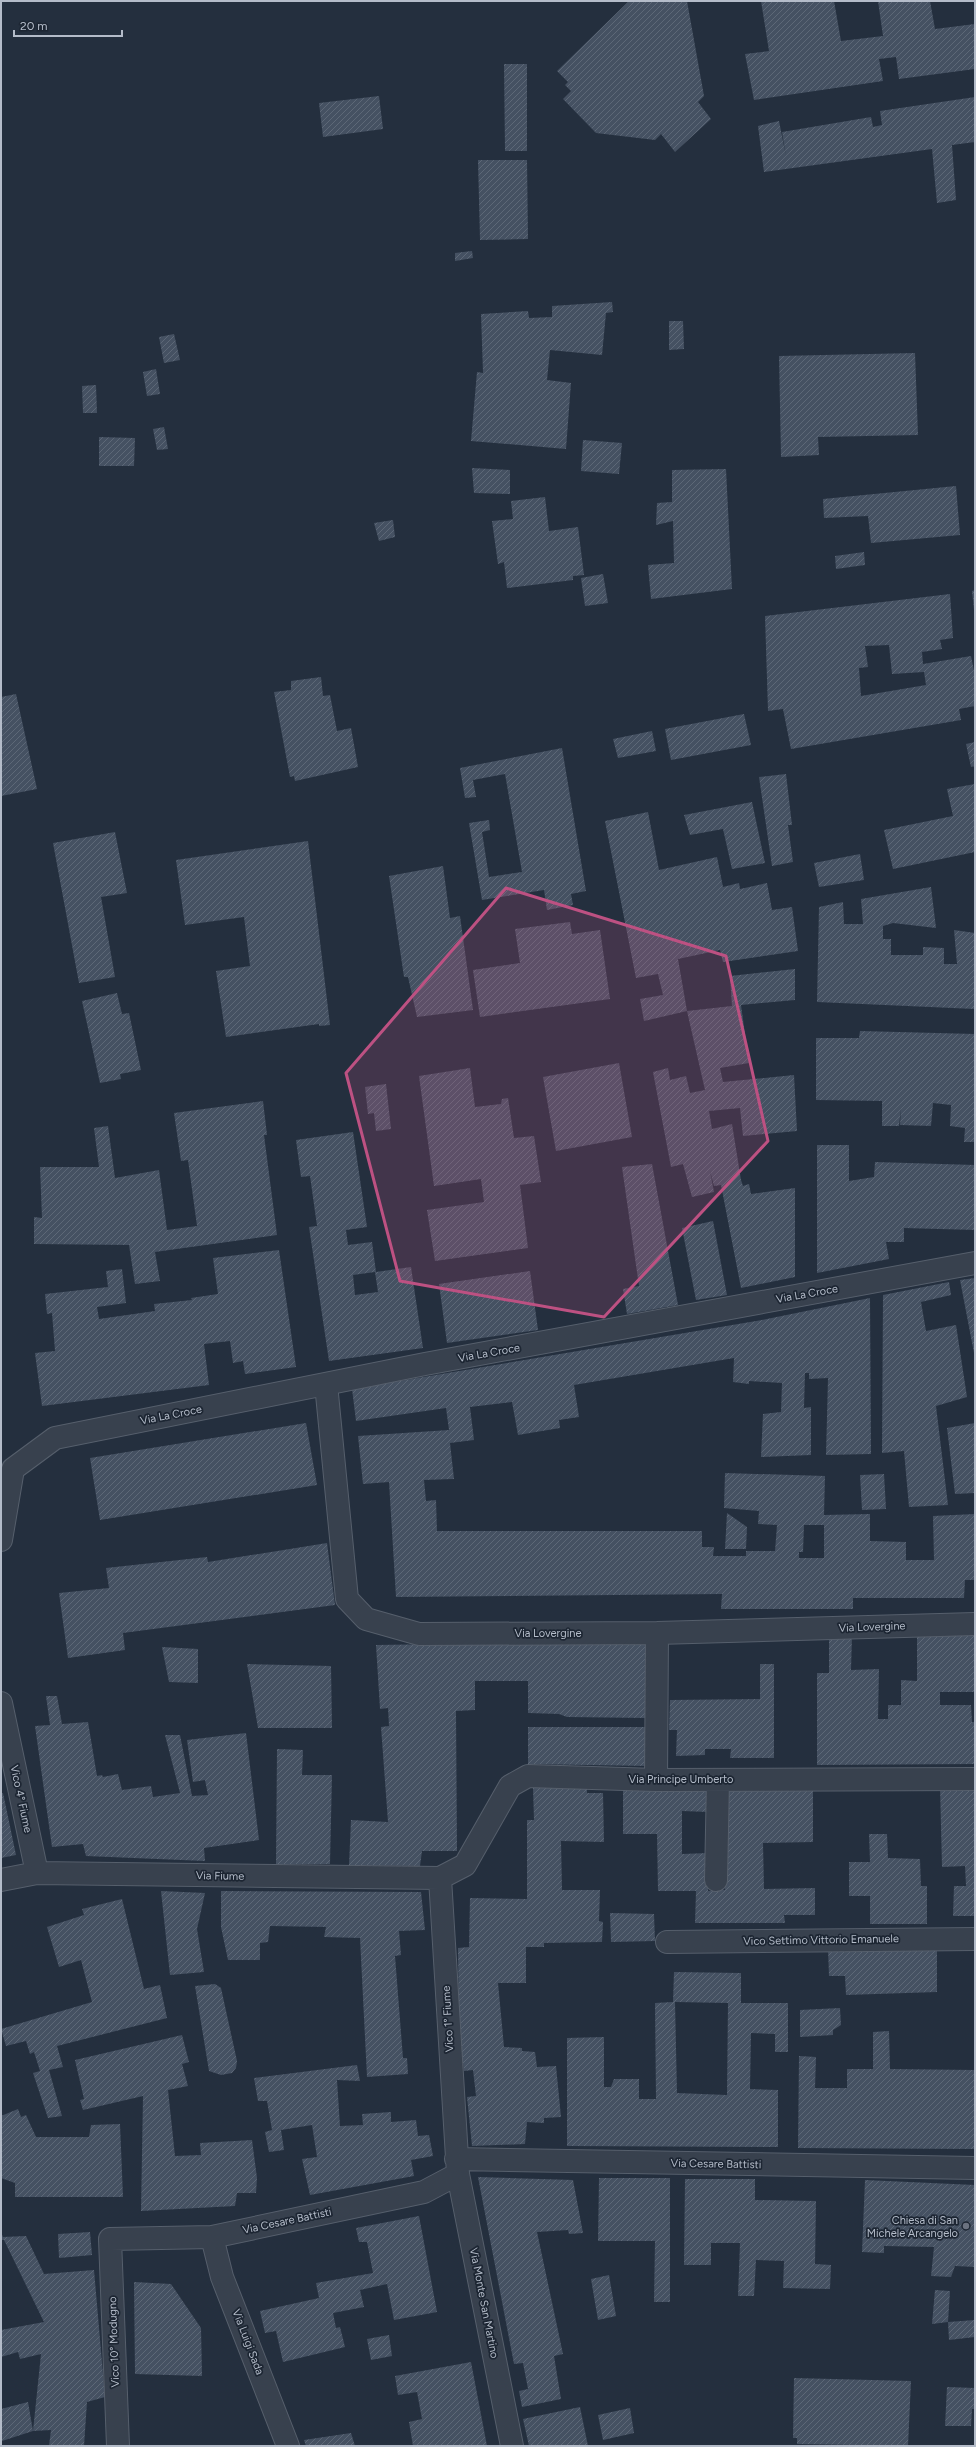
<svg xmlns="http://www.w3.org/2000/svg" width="976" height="2447" viewBox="0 0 976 2447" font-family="Figtree,sans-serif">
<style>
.building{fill:url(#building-hatch);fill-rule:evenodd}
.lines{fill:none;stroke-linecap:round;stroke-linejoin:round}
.minor-casing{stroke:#565f6c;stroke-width:24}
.minor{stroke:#38414e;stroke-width:22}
.marked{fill:#bd5182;fill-opacity:0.2;stroke:#bd5182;stroke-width:3;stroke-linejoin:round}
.worship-dot{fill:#6b7280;stroke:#1d2633;stroke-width:1.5}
.labels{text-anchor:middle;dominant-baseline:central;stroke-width:3.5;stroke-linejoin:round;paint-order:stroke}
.street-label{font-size:11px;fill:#b4bcc9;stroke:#1d2633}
.poi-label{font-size:11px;fill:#b4bcc9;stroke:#1d2633;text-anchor:end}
</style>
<defs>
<pattern id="building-hatch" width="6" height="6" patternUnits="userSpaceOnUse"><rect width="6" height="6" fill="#455162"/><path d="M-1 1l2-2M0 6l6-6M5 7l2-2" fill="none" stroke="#5d6877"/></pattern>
</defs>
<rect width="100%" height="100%" fill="#242f3e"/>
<!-- building -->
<path class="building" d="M629,1H687L704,96L698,102L711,119L675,152L661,134L655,140L596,133L563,99L571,91L565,85L568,82L557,71Z
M761,1H834L841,41L883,36L878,1H930L935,29L975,24V69L899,79L896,57L879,59L883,81L754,100L745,54L769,51Z
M504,64H527V151H505Z
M379,96L383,129L323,137L319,103Z
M975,97V142L952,145L956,200L937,203L932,149L764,172L758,126L779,121L786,156L782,132L871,117L873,127L882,125L880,111Z
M478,160H527L528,239L480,240Z
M472,251L473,258L455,261V253Z
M612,302L613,312L606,313L602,355L550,350L547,380L571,383L566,449L471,441L477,372L483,373L481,314L528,311L529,318L552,317V306Z
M669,321H683L684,349L669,350Z
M174,334L180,360L164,363L159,337Z
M915,353L918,435L818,437L819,455L781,457L779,356Z
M156,369L160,394L147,396L143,372Z
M96,385L97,413H83L82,386Z
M164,427L168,449L157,450L153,429Z
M99,437L135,438L134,466H99Z
M583,440L622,443L619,474L581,471Z
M472,468L510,470V494L474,493Z
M726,469L732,589L651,599L648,565L674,563L673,521L656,525L657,503L672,502V470Z
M956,486L960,535L871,543L868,516L824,518L823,499Z
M545,497L549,531L578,527L584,575L573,576V580L507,588L504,562L498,564L492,521L513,519L511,501Z
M393,520L395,537L379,541L374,523Z
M864,552L865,565L836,569L835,556Z
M603,574L608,603L585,606L581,578Z
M975,590V610H974L972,591Z
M950,594L953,638L940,640L942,649L922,652L923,664L971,656L975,676V706L959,709L961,720L791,749L783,709L768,711L765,616ZM889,645L892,674L924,672L926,685L861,696L859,668L868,667L865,646Z
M321,677L323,696L330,695L337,731L351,728L358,767L295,781L294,776L290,777L274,692L291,690V681Z
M16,694L37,789L1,796V697Z
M744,714L751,745L671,760L665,729Z
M652,731L656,751L618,758L613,739Z
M975,742V766L971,767L966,744Z
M562,748L586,891L571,894L573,905L547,910L544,890L482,900L469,823L489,820L490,830L482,832L489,877L522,872L505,774L473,780L476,797L465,798L460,768Z
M786,774L792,825H788L793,862L772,866L759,777Z
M975,784V852L893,869L884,830L953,816L947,789Z
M752,802L765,863L732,869L723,829L690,835L684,815Z
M648,812L659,870L717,857L723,887L739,883L740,889L767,883L772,910L792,907L798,951L723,962L720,950L678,959L687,1011L644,1021L640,999L663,995L658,974L636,978L605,821Z
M115,832L127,893L101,897L115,977L79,983L53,843Z
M308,841L330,1025L319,1026V1024L226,1037L216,971L250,966L244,917L185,925L176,860Z
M860,854L864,880L819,887L814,863Z
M443,866L450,918L460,916L473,1010L417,1017L408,977H404L389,876Z
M931,887L936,928L893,923L883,926V939H891V955H923V947L944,948V964H957L954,930L975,933V1009L817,1002L819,907L843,902L844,924H863L861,899Z
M570,922L572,934L600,930L610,999L480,1017L473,970L520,963L515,929Z
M795,969V1000L741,1005L749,1063L720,1068L723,1082L794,1075L797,1131L743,1136L740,1108L709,1111L712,1129L732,1124L741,1180L743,1186L749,1184L751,1194L795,1188V1277L741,1288L721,1185L714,1186L710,1171L714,1192L692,1197L683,1164L671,1167L653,1072L668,1068L670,1080L686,1076L690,1093L705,1090L687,1011L732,1006L730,976Z
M117,993L122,1014L129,1013L141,1070L120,1074L121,1079L100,1083L82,1001Z
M860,1031L975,1034V1142H964L965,1128L950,1126L951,1105L933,1103L931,1126L900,1125L901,1108L899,1126H882V1101L816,1100V1038H859Z
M619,1063L632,1137L556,1151L543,1077Z
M470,1068L475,1107L501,1104L502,1099L508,1098L514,1138L534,1136L541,1182L520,1185L528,1248L435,1261L427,1210L484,1202L481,1179L434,1186L419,1076Z
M386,1084L391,1129L376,1131L374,1113L368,1114L365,1087Z
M263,1101L267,1135H264L277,1235L155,1252L160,1281L135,1284L129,1245L34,1244V1217L42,1218L40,1167H99L94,1128L108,1126L115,1178L159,1170L167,1230L197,1226L188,1160L181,1161L174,1113Z
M353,1132L367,1227L346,1230L348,1245L372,1242L376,1272L411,1267L423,1348L329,1361L309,1227L317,1226L310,1176L301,1177L296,1140ZM375,1272L378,1292L355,1295L353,1275Z
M817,1145H849V1181L874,1177L875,1162L975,1165V1230L904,1228V1242H886L889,1259L817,1273Z
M652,1164L678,1305L627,1314L623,1289L639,1286L622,1167Z
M713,1221L727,1295L696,1300L682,1228Z
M279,1250L296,1367L245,1374L243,1361L233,1363L230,1341L204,1344L209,1385L42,1406L35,1353L55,1351L52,1313L47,1314L45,1294L108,1287L106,1271L122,1269L126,1303L97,1307L99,1319L155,1311L154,1304L192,1300L191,1298L218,1294L213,1258Z
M530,1271L538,1330L447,1343L439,1284Z
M975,1278V1353H974L960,1280Z
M949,1282L951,1295L921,1302L926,1331L956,1325L967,1397L936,1406L948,1505L909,1507L904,1451L882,1453L883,1295Z
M870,1298L871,1454L826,1455L828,1378L809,1379V1373H805L804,1408L811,1407V1455L761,1457L763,1414L781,1412L782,1383L749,1381V1384L733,1382L734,1358L574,1385L579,1417L559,1420L560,1428L518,1435L512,1402L470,1407L474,1440L450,1443L454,1479L424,1480L426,1501L436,1500L437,1531H702V1547H714L713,1556H746V1551H775L777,1525L758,1524L759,1511L724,1508L725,1473L825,1476L824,1515L870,1514V1541L906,1542V1560H934L933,1516L975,1514V1580H965L964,1598H853V1609H721L722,1594L396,1597L389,1482L363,1484L358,1436L449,1430L446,1408L356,1421L352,1389L762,1320ZM804,1525H824V1558H799V1552H803Z
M306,1423L317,1485L100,1520L90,1458Z
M975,1423V1493L955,1494L947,1428Z
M884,1474L886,1509L862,1510L860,1475Z
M727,1513L747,1527L746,1549H725Z
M327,1543L335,1605L123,1633L125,1650L68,1658L59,1593L109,1588L106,1568L207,1557L208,1562Z
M975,1632V1692H940V1705H971L972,1722H975V1764L817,1765V1673H829V1636H852L851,1670L879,1669L878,1719H888V1705H901V1680L917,1681V1633Z
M647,1641L646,1718L567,1717L559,1714L528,1713V1681H475V1710L456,1711L457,1851H422L420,1866L349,1865L351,1820L388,1822L381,1727L389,1726L388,1708L380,1709L376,1645Z
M162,1647L198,1649V1683L169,1682Z
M247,1664L331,1666L332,1728H258Z
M760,1664H774V1758H730L731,1749H705V1755L676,1756L677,1730H669L670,1700L760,1699Z
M46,1696H57L62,1724L88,1722L97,1776L102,1775L103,1777L118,1774L122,1790L151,1786L153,1797L180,1793L165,1735H180L192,1796L208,1795L205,1780L193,1782L187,1740L246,1733L259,1840L204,1848L205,1861L86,1856L83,1844L52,1847L35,1726L50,1725Z
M528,1727H647V1766L528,1764Z
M277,1749L303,1750L302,1775H332L330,1864H276Z
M726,1786H813V1842L763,1843L764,1889L815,1888V1915H784L785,1923H695L696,1891H658L657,1834H623V1787H708V1812L682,1811V1854L708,1853V1891L725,1890Z
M940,1786H975V1916H953L954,1886H966L965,1866L942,1867Z
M533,1788H587V1793H603L604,1842L561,1841L562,1890H600L599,1921L603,1922L602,1942L544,1943V1947H526V1983H498L504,2047L522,2048V2051L535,2052L537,2067L556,2066L561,2117L544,2118V2123L527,2122L525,2144L472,2146L467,2097L476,2096L473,2070L464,2071L459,2028L458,1948L469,1947L470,1898L527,1899V1820H534Z
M1,1793H3L16,1855L1,1858Z
M869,1834H887L888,1858L920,1859L921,1886H927V1924H870V1896H849V1862H870Z
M161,1891L205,1893L197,1929L204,1972L170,1975Z
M221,1891L421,1892L425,1930L399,1931L401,1955L395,1956L403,2058H407L408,2074L367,2077L360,1938L324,1937L326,1927L270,1926L268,1942L260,1943V1960H228L221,1927Z
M122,1899L144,1989L160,1985L167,2018L57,2046L63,2067L49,2070L62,2116L48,2118L33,2073L40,2071L34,2052L30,2054L26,2041L6,2046L1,2029L92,2002L81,1960L59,1967L47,1927L84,1915L82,1909Z
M610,1913L654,1914L655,1941L611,1942Z
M937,1947V1992L846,1995L845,1976H829L828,1949Z
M674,1972L741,1973V2003H788V2052H775V2034L751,2033L750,2089L778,2090V2147L567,2146V2038L604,2037V2087H611L614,2079H639V2099H656L655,2003L673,2002ZM675,2002L728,2003L727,2095L677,2093Z
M215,1984L221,1988L237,2061L236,2068L232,2073L221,2075L209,2071L195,1986Z
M840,2008L841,2025L833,2030V2035L800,2037V2010Z
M889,2031L890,2069L975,2070V2149L798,2148L799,2056L816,2057L815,2088H847V2069H873V2032Z
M182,2035L189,2062L182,2064L188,2086L168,2090L175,2156L201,2155L200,2143L252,2140L257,2178L256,2193H237L235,2206L141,2211L143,2096L83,2110L80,2100L84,2099L75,2060Z
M357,2065L360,2081L337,2080L340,2126L363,2125L362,2114L391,2112V2122L416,2120L418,2136L429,2135L433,2156L411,2160L414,2176L310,2195L302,2159L317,2157L312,2125L281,2130L284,2150L269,2152L265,2132L272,2130L267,2101H258L254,2078Z
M18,2109L21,2117L26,2115L36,2137H89L91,2125L120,2124L123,2197H15V2183L1,2178V2116Z
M478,2177L573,2180L583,2233L569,2234L568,2230L537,2232L563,2354L554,2356L561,2399L522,2407L519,2391L528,2389L523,2363L514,2364Z
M599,2178H670V2302H654L655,2241H598Z
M685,2179H755V2200L816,2201L815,2264L831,2265L830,2289L783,2288L784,2261L756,2260L754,2296H738L740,2243H711V2265H684Z
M865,2180L975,2185V2267L955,2266L951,2277L931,2276L934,2247L884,2246V2253L862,2252Z
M419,2216L437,2312L394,2320L387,2284L360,2290L364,2307L333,2313L336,2328L340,2327L345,2347L283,2362L276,2331L265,2333L260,2311L319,2298L316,2283L373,2273L367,2242H359L356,2228Z
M90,2232L92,2255L59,2258L58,2234Z
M1,2233L3,2237L26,2236L44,2274L94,2270L105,2397L87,2402L84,2446H49L51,2430L33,2431L2,2441L1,2409L28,2402L33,2431L41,2354L20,2359L18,2352L1,2357V2330L44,2322L4,2240H1Z
M609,2275L616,2316L598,2320L591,2279Z
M134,2282L171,2284L201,2328L202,2376L135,2374Z
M935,2290L950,2291L948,2322L975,2320V2337L949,2340L948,2322L932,2324Z
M389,2335L392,2356L371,2360L367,2339Z
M471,2362L487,2446H413L409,2422L422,2419L417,2392L398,2395L395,2376Z
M794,2378L911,2381L908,2446L797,2444V2438H793Z
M947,2387L975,2388V2409H972L971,2426H945Z
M580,2407L588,2446H529L523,2419Z
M630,2408L634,2433L603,2440L598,2415Z
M351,2433L355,2446H306L304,2440Z"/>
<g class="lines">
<!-- minor casing -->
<g class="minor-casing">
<path id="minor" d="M326,1384L347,1599L366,1619L419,1634L657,1633L975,1624
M1,1540L13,1469L55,1438L425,1364L975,1263
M1,1703L37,1873
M656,1780L657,1633
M440,1878L458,2174L512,2446
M1,1880L37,1873L440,1878L465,1865L510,1786L528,1776L656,1780L975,1779
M716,1880L718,1780
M667,1942L975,1939
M456,2159L975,2168
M212,2237L222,2277L288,2446
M118,2446L110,2239L212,2237L424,2192L458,2174"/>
</g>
<!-- minor -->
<use href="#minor" class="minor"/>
</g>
<!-- marked area -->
<path class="marked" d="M506,888L726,956L768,1141L604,1317L400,1281L346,1073Z"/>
<!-- markers -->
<circle class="worship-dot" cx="966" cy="2226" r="4"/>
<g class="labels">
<!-- street labels -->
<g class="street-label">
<text transform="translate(807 1294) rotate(-10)">Via La Croce</text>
<text transform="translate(489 1353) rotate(-10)">Via La Croce</text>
<text transform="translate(171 1415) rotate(-11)">Via La Croce</text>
<text transform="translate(872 1627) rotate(-2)">Via Lovergine</text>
<text x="548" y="1633">Via Lovergine</text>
<text x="681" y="1779">Via Principe Umberto</text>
<text transform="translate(21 1799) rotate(78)">Vico 4° Fiume</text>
<text transform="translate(220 1876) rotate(1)">Via Fiume</text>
<text transform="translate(821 1940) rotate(-1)">Vico Settimo Vittorio Emanuele</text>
<text transform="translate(448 2019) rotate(-93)">Vico 1° Fiume</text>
<text transform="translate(716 2164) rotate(1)">Via Cesare Battisti</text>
<text transform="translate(287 2221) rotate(-12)">Via Cesare Battisti</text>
<text transform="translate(484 2303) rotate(79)">Via Monte San Martino</text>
<text transform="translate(114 2342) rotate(-92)">Vico 10° Modugno</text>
<text transform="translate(248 2342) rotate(69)">Via Luigi Sada</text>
</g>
<!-- poi labels -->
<g class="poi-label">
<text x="958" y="2220">Chiesa di San<tspan x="958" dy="13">Michele Arcangelo</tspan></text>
</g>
</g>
<!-- border -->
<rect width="976" height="2447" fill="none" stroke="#b4bcc9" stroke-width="4"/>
<!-- scale -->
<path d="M14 30v6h108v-6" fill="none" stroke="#b4bcc9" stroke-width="2"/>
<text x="20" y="30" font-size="12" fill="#b4bcc9" stroke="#1d2633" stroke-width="3" paint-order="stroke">20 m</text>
</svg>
